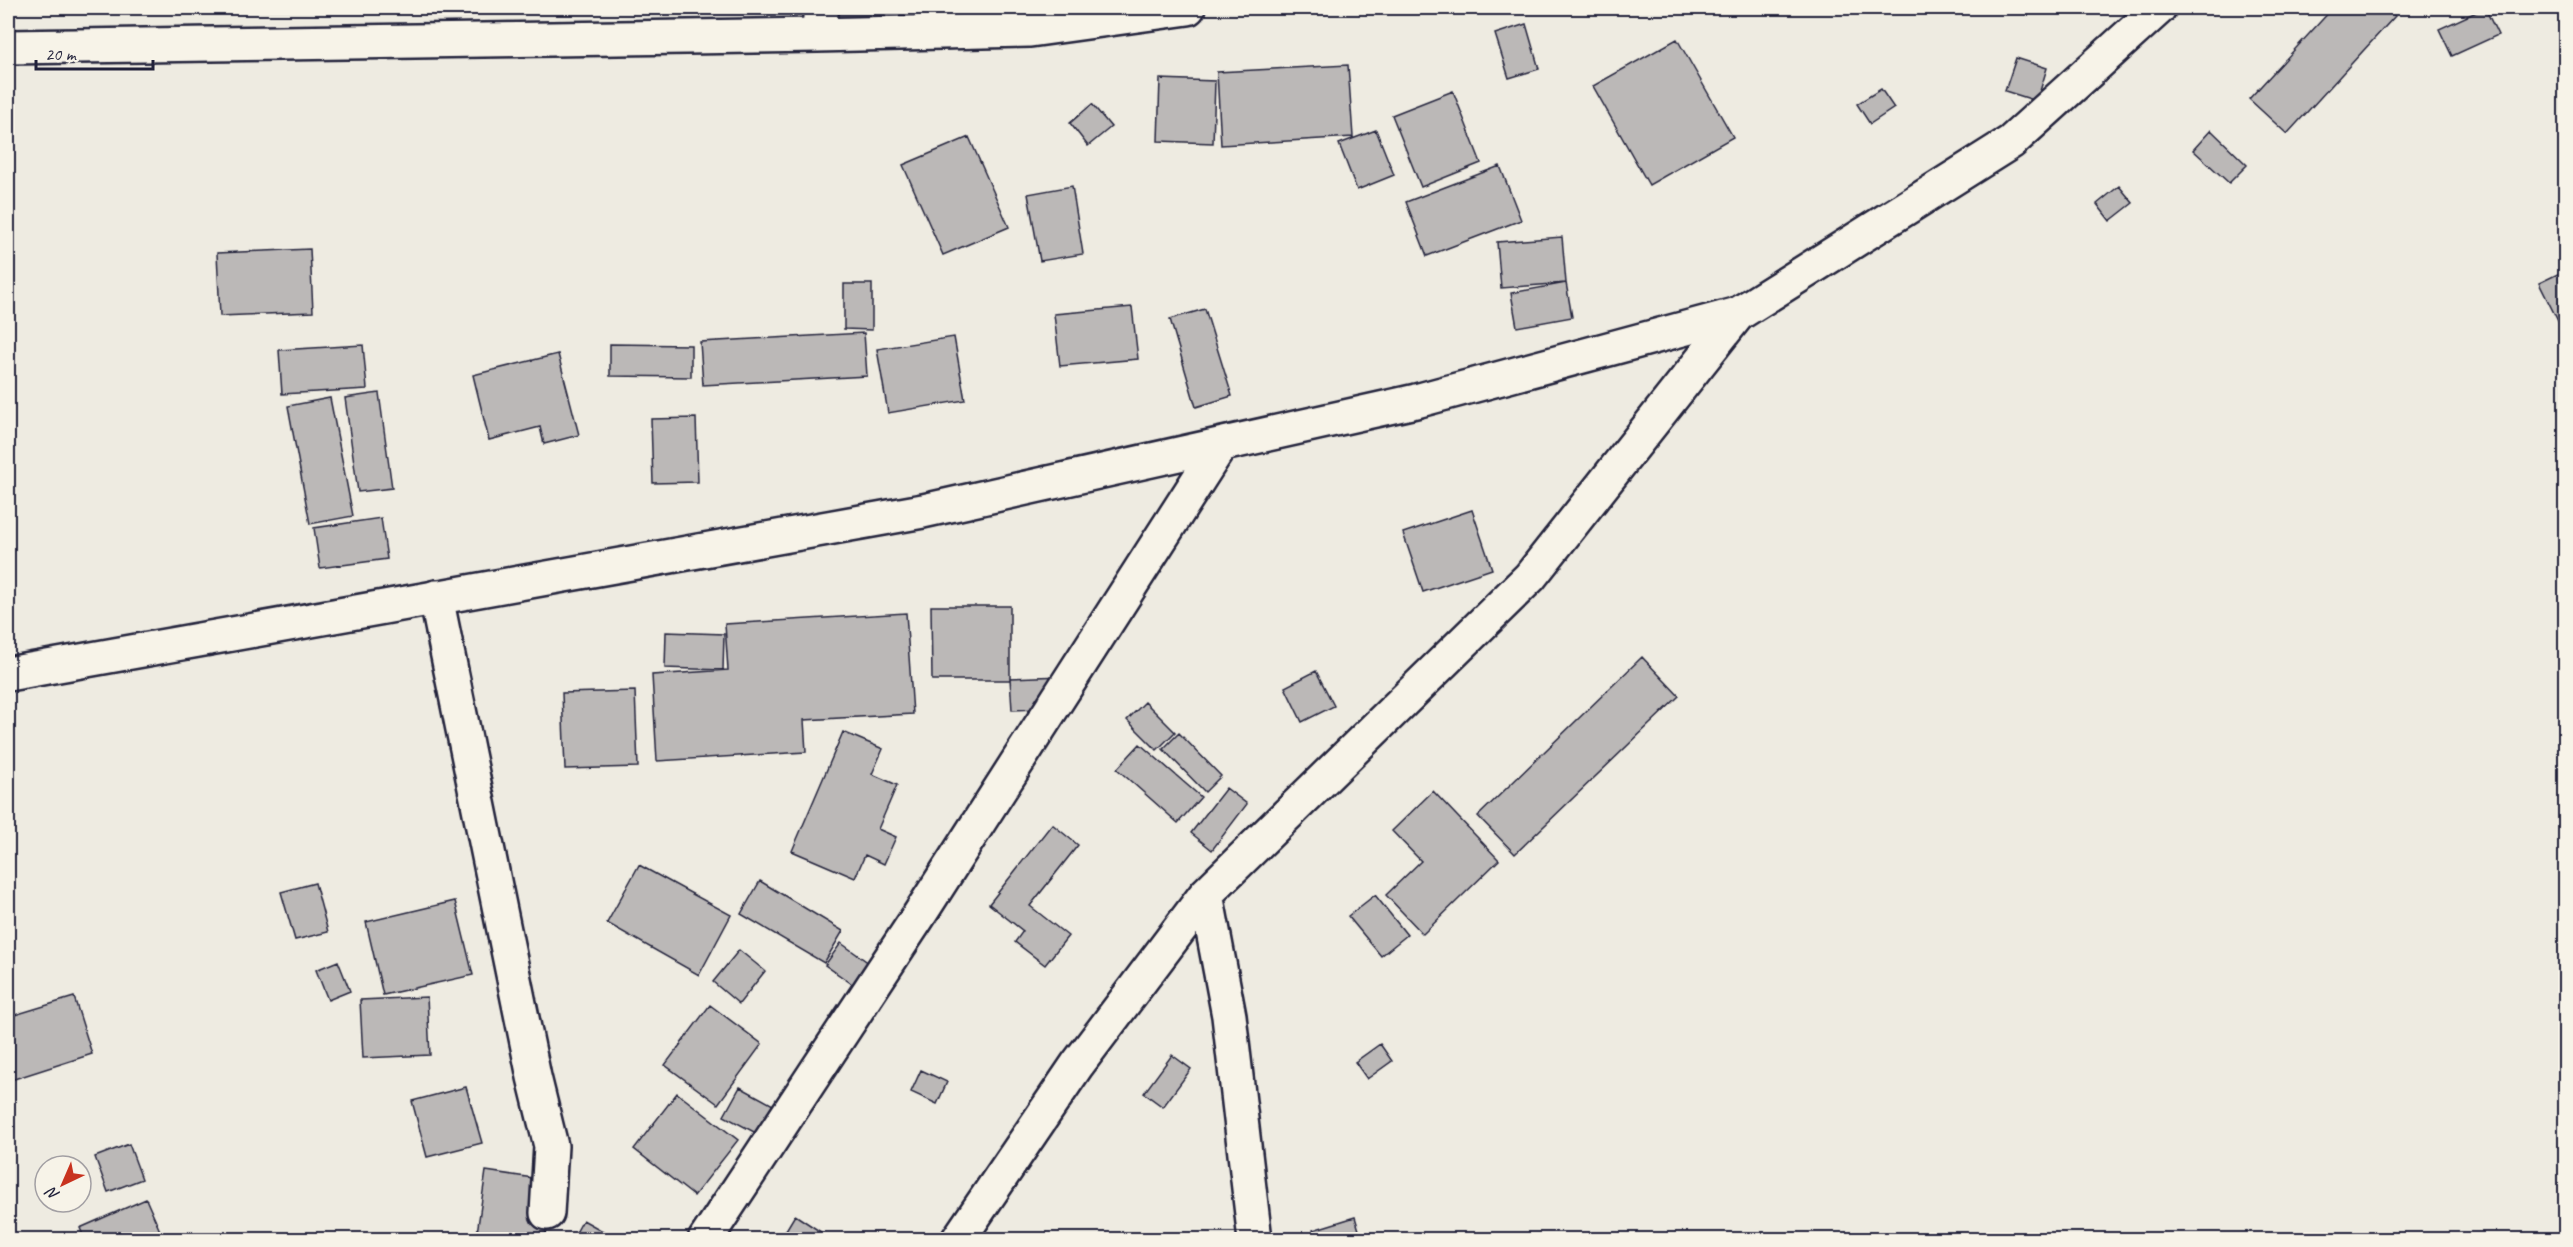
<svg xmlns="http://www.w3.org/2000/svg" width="2573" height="1247" viewBox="0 0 2573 1247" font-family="Caveat,sans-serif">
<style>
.building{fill:#bbb8b7;stroke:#22223b;stroke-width:1.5}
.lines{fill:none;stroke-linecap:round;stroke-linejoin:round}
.street-casing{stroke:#22223b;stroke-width:38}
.secondary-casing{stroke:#22223b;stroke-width:38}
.street{stroke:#f7f3e8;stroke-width:33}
.secondary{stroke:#f7f3e8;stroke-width:33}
</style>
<rect width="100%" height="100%" fill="#eeebe1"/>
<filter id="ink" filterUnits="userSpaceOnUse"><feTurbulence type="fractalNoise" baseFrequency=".0167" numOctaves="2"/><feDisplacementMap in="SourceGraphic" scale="12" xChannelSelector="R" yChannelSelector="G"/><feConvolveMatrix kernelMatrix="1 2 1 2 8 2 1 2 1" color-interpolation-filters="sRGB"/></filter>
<g filter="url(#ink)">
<!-- building -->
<path class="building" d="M2333,8H2386L2395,16L2287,134L2249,99Z
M2485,8L2498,35L2452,56L2439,29Z
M1526,24L1539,69L1509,78L1495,34Z
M1677,39L1733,137L1649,185L1593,86Z
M2016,58L2047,68L2037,101L2005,91Z
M1348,65L1353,137L1221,145L1217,72Z
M1160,79L1215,81L1213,143L1158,141Z
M1881,89L1894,108L1870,124L1857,104Z
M1453,91L1481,163L1421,187L1392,115Z
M1092,104L1111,127L1088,146L1070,123Z
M1376,130L1394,175L1357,190L1339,144Z
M2211,130L2247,165L2229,183L2193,150Z
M969,137L1009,227L943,255L903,165Z
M1500,166L1521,220L1427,256L1406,202Z
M1072,186L1083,254L1040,261L1028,194Z
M2119,186L2133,203L2110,221L2097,204Z
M1562,237L1566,283L1501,288L1497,242Z
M310,249L313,312L220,316L217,253Z
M2566,270V320L2559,323L2539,283Z
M1566,283L1572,317L1517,327L1511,293Z
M844,284H872V330L844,329Z
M1132,307L1138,359L1060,366L1054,314Z
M1205,309L1232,396L1196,407L1170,319Z
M864,333L867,376L703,385L700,342Z
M954,337L965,400L888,413L877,349Z
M610,344L691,345V377L610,376Z
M363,345L367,389L282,394L279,350Z
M558,354L579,435L544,444L540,427L489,440L473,375Z
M379,393L392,488L358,492L345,398Z
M330,398L353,516L310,524L288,406Z
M696,418L698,482L653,483L651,419Z
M1472,510L1492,569L1423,592L1403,533Z
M381,518L387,559L320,568L314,528Z
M931,606H1010V680H932Z
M906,613L913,714L804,720L806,752L657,761L652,675L728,670L725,624Z
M666,632L724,634L723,670L665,668Z
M1642,657L1679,696L1515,854L1478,816Z
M1316,671L1334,706L1302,722L1285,687Z
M1063,676L1064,708L1012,710L1010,678Z
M635,691L638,767L565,769L562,693Z
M1145,702L1175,732L1157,750L1127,720Z
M843,732L883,749L872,774L897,785L878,829L896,837L884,864L865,855L855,878L792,851Z
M1179,733L1221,776L1205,792L1163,749Z
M1140,744L1201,797L1178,823L1117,769Z
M1226,788L1247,804L1212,850L1191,833Z
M1433,791L1499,860L1423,934L1386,895L1421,861L1392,831Z
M1052,824L1078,845L1030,906L1068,936L1045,965L1015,942L1023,931L989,904Z
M639,865L731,915L699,975L607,923Z
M760,881L843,931L824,963L741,914Z
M315,883L328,932L295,940L281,892Z
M1375,895L1407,935L1381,956L1348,916Z
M455,901L473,975L383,995L366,922Z
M841,943L880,971L865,993L825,965Z
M739,950L765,971L739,1004L713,982Z
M338,961L350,991L328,1000L316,970Z
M74,997L92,1054L8,1081V1017Z
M427,997L430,1055L363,1058L360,1000Z
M710,1005L762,1044L718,1104L665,1065Z
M1380,1044L1392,1061L1367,1079L1355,1062Z
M1172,1055L1191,1069L1163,1107L1144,1093Z
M921,1070L947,1082L937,1104L911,1092Z
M466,1087L482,1143L427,1157L412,1101Z
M740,1087L784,1111L769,1140L724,1116Z
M677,1093L738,1140L694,1196L634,1149Z
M129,1144L142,1179L108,1192L95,1157Z
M486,1171L553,1181L545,1240H476Z
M146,1199L164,1240H85L80,1228Z
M795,1215L833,1240H780Z
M1355,1217L1362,1240H1316L1313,1230Z
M583,1220L619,1240H572Z"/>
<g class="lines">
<!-- street casing -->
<g class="street-casing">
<path id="street" d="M817,35L1030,30L1188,8
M8,47L817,35L822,8
M436,597L534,1077L551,1146L547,1213
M1206,894L1229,1016L1255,1240
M705,1240L918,917L1220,446
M958,1240L1077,1065L1206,894L1530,577L1738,314"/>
</g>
<!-- secondary casing -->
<g class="secondary-casing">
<path id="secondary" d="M8,674L923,511L1416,401L1738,314L2011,142L2159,8"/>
</g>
<!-- street -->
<use href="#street" class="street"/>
<!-- secondary -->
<use href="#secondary" class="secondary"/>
</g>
</g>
<!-- margin -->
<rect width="2573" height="1247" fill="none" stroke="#f7f3e8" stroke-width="30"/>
<rect x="15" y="15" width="2543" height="1217" fill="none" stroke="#22223b" stroke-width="2" filter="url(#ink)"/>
<!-- north arrow -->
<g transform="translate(63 1184) rotate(224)"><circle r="28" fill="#f7f3e8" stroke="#a29fa3" stroke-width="1.5"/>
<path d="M0-4.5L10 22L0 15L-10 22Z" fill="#c8321e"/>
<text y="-9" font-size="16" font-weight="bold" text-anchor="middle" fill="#22223b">N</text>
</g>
<!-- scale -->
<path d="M36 60v9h117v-9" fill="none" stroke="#22223b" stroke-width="3"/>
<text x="45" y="60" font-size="18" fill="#22223b" stroke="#f7f3e8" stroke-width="4.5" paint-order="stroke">20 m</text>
</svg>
